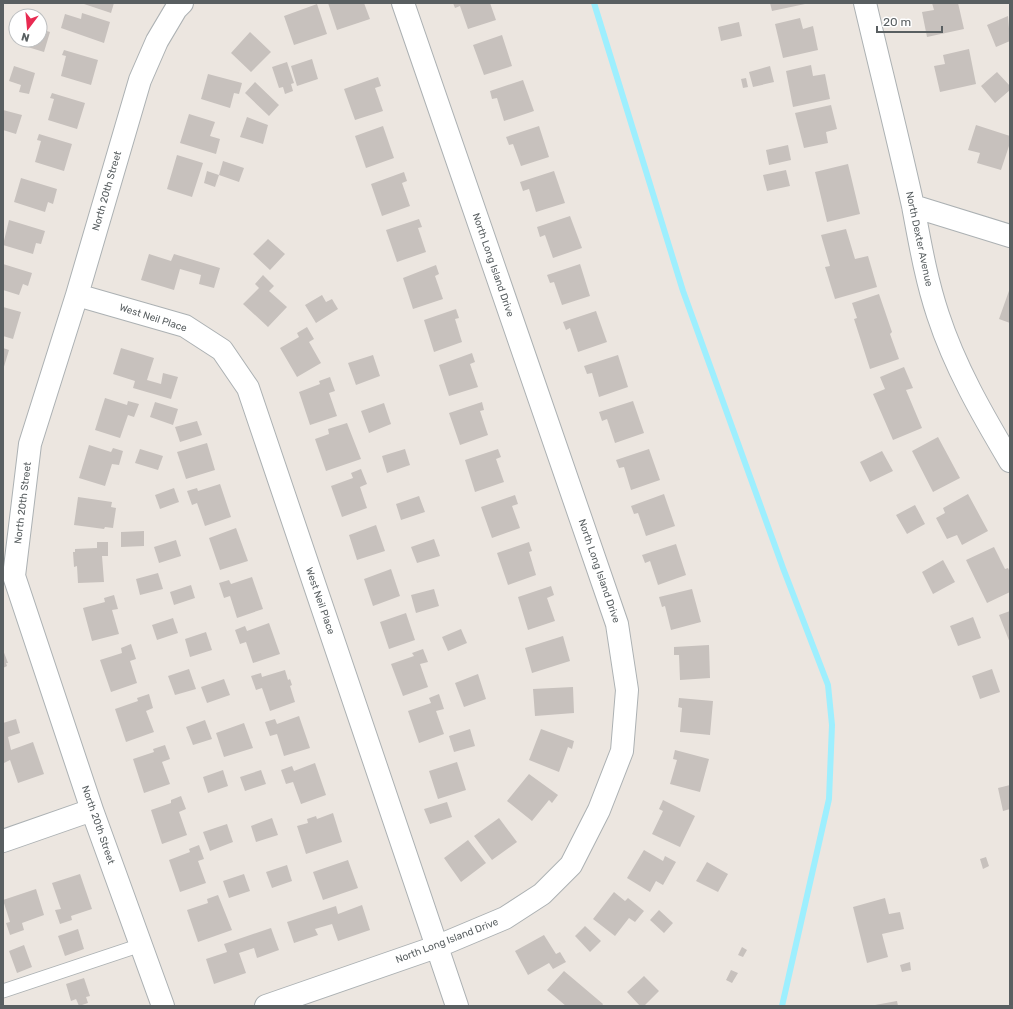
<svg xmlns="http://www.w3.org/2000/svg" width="1013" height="1009" viewBox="0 0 1013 1009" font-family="Rubik,sans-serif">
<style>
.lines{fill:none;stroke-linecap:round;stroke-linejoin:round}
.stream{stroke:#9eeffe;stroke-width:6}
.building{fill:#c7c1bd}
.lane-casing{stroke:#acb1b3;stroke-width:15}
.street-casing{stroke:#acb1b3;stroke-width:24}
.lane{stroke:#fff;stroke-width:13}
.street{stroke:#fff;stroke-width:22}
.labels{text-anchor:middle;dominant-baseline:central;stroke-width:4;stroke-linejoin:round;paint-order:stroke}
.street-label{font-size:10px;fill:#595f61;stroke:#fff}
</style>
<rect width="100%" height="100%" fill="#ece6e0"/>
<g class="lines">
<!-- stream -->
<path class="stream" d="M594,3L683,291L783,568L828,685L832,725L829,799L782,1006"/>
</g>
<!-- building -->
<path class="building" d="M81,3H114L111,13Z
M328,3H364L370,19L337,30Z
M453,3H490L496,20L468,29L460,6L455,8Z
M770,3H805V4L772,11Z
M932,3H958L964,29L927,37L922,12L934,10Z
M317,4L327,34L294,45L284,16Z
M82,13L110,22L104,43L61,28L65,14L81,19Z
M1008,16L1010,41L996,47L987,25Z
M800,18L803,29L813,26L818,50L783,58L775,24Z
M739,22L742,36L721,41L718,27Z
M40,29L50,32L44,52L21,45L22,40H40Z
M250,32L271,52L251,72L231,53Z
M502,35L512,66L484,75L473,45Z
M969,49L976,84L940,92L934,66L945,64L943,55Z
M64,50L98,60L91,85L61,76L66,56L62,55Z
M312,59L318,79L297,86L291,66Z
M287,62L294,83L291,84L293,91L285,94L283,87L279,88L272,67Z
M811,65L813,76L825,74L830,99L793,107L786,71Z
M14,66L35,73L29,94L19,92L21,85L9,81Z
M770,66L774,82L753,87L749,72Z
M997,72L1010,86V90L995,103L981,86Z
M208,74L242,83L239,94L234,93L230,108L201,99Z
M378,77L381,86L375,88L383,111L355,120L344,89Z
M746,78L748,87L743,88L741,79Z
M523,80L534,111L504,121L497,98L492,99L490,91Z
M255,82L279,105L269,116L245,93Z
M52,93L85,103L77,129L48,120L54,99L50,98Z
M831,105L837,129L826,132L828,143L804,148L795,113Z
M3,110L22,115L16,134L3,130Z
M189,114L215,122L210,136L220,139L216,154L180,143Z
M247,117L268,125L263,144L240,137Z
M976,125L1010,136V143L1001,170L977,163L980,153L968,150Z
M383,126L394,158L366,168L355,136Z
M539,126L549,157L521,166L513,144L509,145L506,137Z
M39,134L72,144L64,171L35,162L41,141L37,140Z
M788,145L791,160L769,165L766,150Z
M177,155L203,163L192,197L167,189Z
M223,161L244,168L239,182L219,175L215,187L204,183L207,171L219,175Z
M848,164L860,214L827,222L815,172Z
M786,170L790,186L767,191L763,175Z
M554,171L565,203L536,212L529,189L523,191L520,182Z
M404,172L407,181L402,183L410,206L382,216L371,184Z
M21,178L57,189L53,204L48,202L45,212L14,202Z
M570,216L582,248L553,258L545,235L540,237L537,227Z
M419,219L422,227L418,228L426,252L397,262L386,230Z
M9,220L45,231L41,244L36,243L33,254L3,245Z
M846,229L855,259L868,256L877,287L835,299L825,267L830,266L821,235Z
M268,239L285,254L270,270L253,254Z
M149,254L171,261L174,254L220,268L214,288L199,284L201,275L180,269L174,290L141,280Z
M3,264L32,273L28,286L23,284L19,295L3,290Z
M580,264L590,296L562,305L554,282L550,283L547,275Z
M436,265L439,274L435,276L443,299L413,309L403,278Z
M263,275L274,286L269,291L287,307L268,327L243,304L259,288L255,284Z
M1010,288V323L999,319Z
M879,294L892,332L890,334L899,359L870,369L854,319L857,318L852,303Z
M322,295L326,302L332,299L338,309L316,323L305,305Z
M3,307L21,312L13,339L3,336Z
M456,309L459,318L455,319L462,342L434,352L424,320Z
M596,311L607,342L578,352L570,328L566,330L563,322Z
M307,327L314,339L309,342L321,363L297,377L280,348L299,337L297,333Z
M3,348L9,350L3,370Z
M121,348L154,358L147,380L161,384L163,373L178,377L171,399L133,388L135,381L113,374Z
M472,353L475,362L470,364L478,387L449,396L439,365Z
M373,355L380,376L356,385L348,363Z
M618,355L628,387L599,397L592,373L587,374L584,366Z
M904,367L913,388L906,390L922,428L893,440L873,394L885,389L880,377Z
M330,377L335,391L329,393L337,416L310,425L299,392L320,384L319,381Z
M105,398L127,405L128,401L139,404L134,417L128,415L120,438L95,430Z
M633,401L644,433L615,443L607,419L602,421L599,412Z
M155,402L178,409L173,425L150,417Z
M482,402L484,410L480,411L488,435L460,445L449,413Z
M384,403L391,424L369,433L361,411Z
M197,421L202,435L180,442L175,427Z
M347,423L361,459L326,471L315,439L329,434L328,429Z
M938,437L960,478L933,492L912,451Z
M207,443L215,470L186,479L177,452Z
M89,445L111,452L113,448L123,451L119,465L112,464L105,486L79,478Z
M140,449L163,456L158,470L135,463Z
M405,449L410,465L387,473L382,456Z
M498,449L501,457L496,459L504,482L475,492L465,460Z
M649,449L660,480L631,490L624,467L619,468L616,460Z
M882,451L893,471L870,482L860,462Z
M361,469L367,484L360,487L367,508L342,517L331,486L353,478L351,473Z
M220,484L231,517L205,526L197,503L192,505L187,491L197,488L198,491Z
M174,488L179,502L160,509L155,495Z
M664,494L675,526L646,536L638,513L634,514L631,506Z
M968,494L988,531L962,545L957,535L947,539L936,518L945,513L943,508Z
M515,495L518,504L512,506L520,528L492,538L481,507Z
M419,496L425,512L401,520L396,504Z
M78,497L112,502L111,507L116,508L113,528L105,527L104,529L74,525Z
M915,505L925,524L907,534L896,515Z
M376,525L385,551L357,560L349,535Z
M236,528L248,561L220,570L209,538Z
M144,531V546L121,547V532Z
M434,539L440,556L417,563L411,547Z
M176,540L181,556L159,563L154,547Z
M97,542H108V556H102L104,582L78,583L77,566L74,567L73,552H75V549L97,548Z
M529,542L532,551L529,552L536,575L508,585L497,553Z
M676,544L686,575L658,585L650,561L645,563L642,555Z
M994,547L1005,569L1008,568L1010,572V592L987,603L966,560Z
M943,560L955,582L933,594L922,572Z
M391,569L400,596L373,606L364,579Z
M158,573L163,589L140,595L136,579Z
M252,577L263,609L237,618L230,596L224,598L219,583L229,580L231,584Z
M191,585L195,598L174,605L170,592Z
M551,586L554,595L547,598L555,621L528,630L518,597Z
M434,589L439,606L416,613L411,595Z
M692,589L701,622L671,630L665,606L662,607L659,597Z
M114,595L118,609L112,610L119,634L92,641L83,608L105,602L104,598Z
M1010,611V643L999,615Z
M406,613L415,640L389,649L380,622Z
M973,617L981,638L958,646L950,626Z
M173,618L178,633L157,640L152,625Z
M269,623L280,654L253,663L246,642L240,644L235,630L245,626L247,631Z
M461,629L467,643L448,651L442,637Z
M206,632L212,650L190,657L185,639Z
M563,636L570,661L532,673L525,648Z
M131,644L136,659L130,661L137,683L111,692L100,660L122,653L121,648Z
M709,645L710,678L680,680L679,655H674V647Z
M423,649L428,662L420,664L428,687L403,696L391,664L414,656L412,653Z
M3,650L8,663H6L7,666L3,668Z
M189,669L196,689L175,695L168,676Z
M992,669L1000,692L980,699L972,676Z
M285,670L288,680L290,679L292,685L290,686L295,702L270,711L262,688L256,690L251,676L261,673L262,677Z
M478,674L486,699L464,707L455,683Z
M224,679L230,695L207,703L201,687Z
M573,687L574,713L535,716L533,689Z
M149,694L153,708L146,711L154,732L126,742L115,709L138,701L137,698Z
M439,694L444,709L436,711L444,734L419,743L408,711L431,703L429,698Z
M679,698L713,701L710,735L680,732L682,708L678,707Z
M299,716L310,748L284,756L277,734L270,736L265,722L275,719L277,724Z
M16,719L20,733L8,737L11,750L33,742L44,774L18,783L10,760L4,763L3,761V723Z
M205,720L212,739L193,745L186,727Z
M244,723L253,748L224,757L216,733Z
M470,729L475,746L454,752L449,736Z
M541,729L574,741L572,749L568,747L559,772L529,760Z
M165,745L170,759L162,762L170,784L144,793L133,759L154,752L153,749Z
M675,750L709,759L700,792L670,784L677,760L673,759Z
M457,762L466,790L438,799L429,771Z
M315,763L326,795L301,804L293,782L286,784L281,770L292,766L294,771Z
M223,770L228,786L208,793L203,777Z
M261,770L266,784L245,791L240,777Z
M529,774L558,795L552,803L549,800L532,821L507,801Z
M1010,785V809L1003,811L998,788Z
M181,796L186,809L179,812L187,835L162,844L151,810L171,803V800Z
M663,800L695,816L680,847L652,834L663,811L659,809Z
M447,802L452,817L430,824L424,809Z
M333,813L342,842L306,854L297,826L308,823L307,819L316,816L317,819Z
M272,818L278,835L256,842L251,826Z
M499,818L517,842L492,860L474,836Z
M227,824L233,842L210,851L203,832Z
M468,840L486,863L461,882L444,858Z
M199,845L204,859L198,861L206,883L180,892L169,860L190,852L189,849Z
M644,850L663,861L665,856L676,862L663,885L656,881L650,892L627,878Z
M986,857L989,866L983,869L980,859Z
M348,860L358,888L323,900L313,872Z
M707,862L728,874L718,892L696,881Z
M287,865L292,881L272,888L266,872Z
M80,874L92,909L71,916L72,920L60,924L55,910L61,909L52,883Z
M244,874L250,891L229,898L223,881Z
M36,889L44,915L22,923L24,930L10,935L6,923L10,922L3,900Z
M614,892L625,901L628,898L644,911L635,922L629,918L615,936L593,919Z
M218,895L232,930L198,942L187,910L208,903L207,899Z
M885,898L889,914L900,912L904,929L882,934L888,957L867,963L853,907Z
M362,905L370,930L338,941L332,924L315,929L318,935L294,943L287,922L336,906L338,914Z
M659,910L673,923L664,933L650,920Z
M585,926L601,941L590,952L575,936Z
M271,928L279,950L257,958L254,948L239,953L246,973L214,984L206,959L227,952L224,944Z
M78,929L84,949L65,956L58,936Z
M544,935L556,954L560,952L566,962L553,969L549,963L528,975L515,951Z
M24,945L32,967L17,973L9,951Z
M742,947L747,950L743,957L738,955Z
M910,962L911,970L902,972L900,965Z
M731,970L738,973L732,983L726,980Z
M564,971L603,1004L602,1006H566L547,990Z
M644,976L659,991L644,1006H640L627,992Z
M84,978L90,996L86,997L88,1003L79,1006L76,999L71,1001L66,984Z
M897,1001L898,1006H875V1005Z"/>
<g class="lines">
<!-- lane casing -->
<g class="lane-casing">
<path id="lane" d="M3,991L141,945"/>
</g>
<!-- street casing -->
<g class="street-casing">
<path id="street" d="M865,3C881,71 898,138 913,206C920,243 926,279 938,315C955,367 982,414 1010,461
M913,206L1010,236
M77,295L185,326L222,350L248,388L457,1006
M3,841L92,810
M163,1006L92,810L14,576L30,444L77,295L140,80L157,41L176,9L182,3
M266,1006L436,947L505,918L542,894L571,865L599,810L622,751L627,690L617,624L403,3"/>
</g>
<!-- lane -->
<use href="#lane" class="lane"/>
<!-- street -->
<use href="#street" class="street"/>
</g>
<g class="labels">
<!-- street labels -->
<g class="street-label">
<text transform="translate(107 191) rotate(-74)">North 20th Street</text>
<text transform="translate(919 239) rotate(78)">North Dexter Avenue</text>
<text transform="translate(493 265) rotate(71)">North Long Island Drive</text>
<text transform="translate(153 318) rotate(18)">West Neil Place</text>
<text transform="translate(23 503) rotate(-83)">North 20th Street</text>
<text transform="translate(599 571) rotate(71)">North Long Island Drive</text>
<text transform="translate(320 601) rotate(71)">West Neil Place</text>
<text transform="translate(98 825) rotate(71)">North 20th Street</text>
<text transform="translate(447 941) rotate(-21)">North Long Island Drive</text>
</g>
</g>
<!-- border -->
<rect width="1013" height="1009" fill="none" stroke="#595f61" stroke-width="8"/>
<!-- north arrow -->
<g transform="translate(28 28) rotate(196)"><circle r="19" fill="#ffffff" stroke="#bdbfc0"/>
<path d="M0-3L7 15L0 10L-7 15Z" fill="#e82a51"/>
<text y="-6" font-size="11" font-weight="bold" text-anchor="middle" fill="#595f61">N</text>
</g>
<!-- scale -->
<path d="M877 26v6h65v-6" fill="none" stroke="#595f61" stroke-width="2"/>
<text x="883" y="26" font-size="12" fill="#595f61" stroke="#ffffff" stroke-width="3" paint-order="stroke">20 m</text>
</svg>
